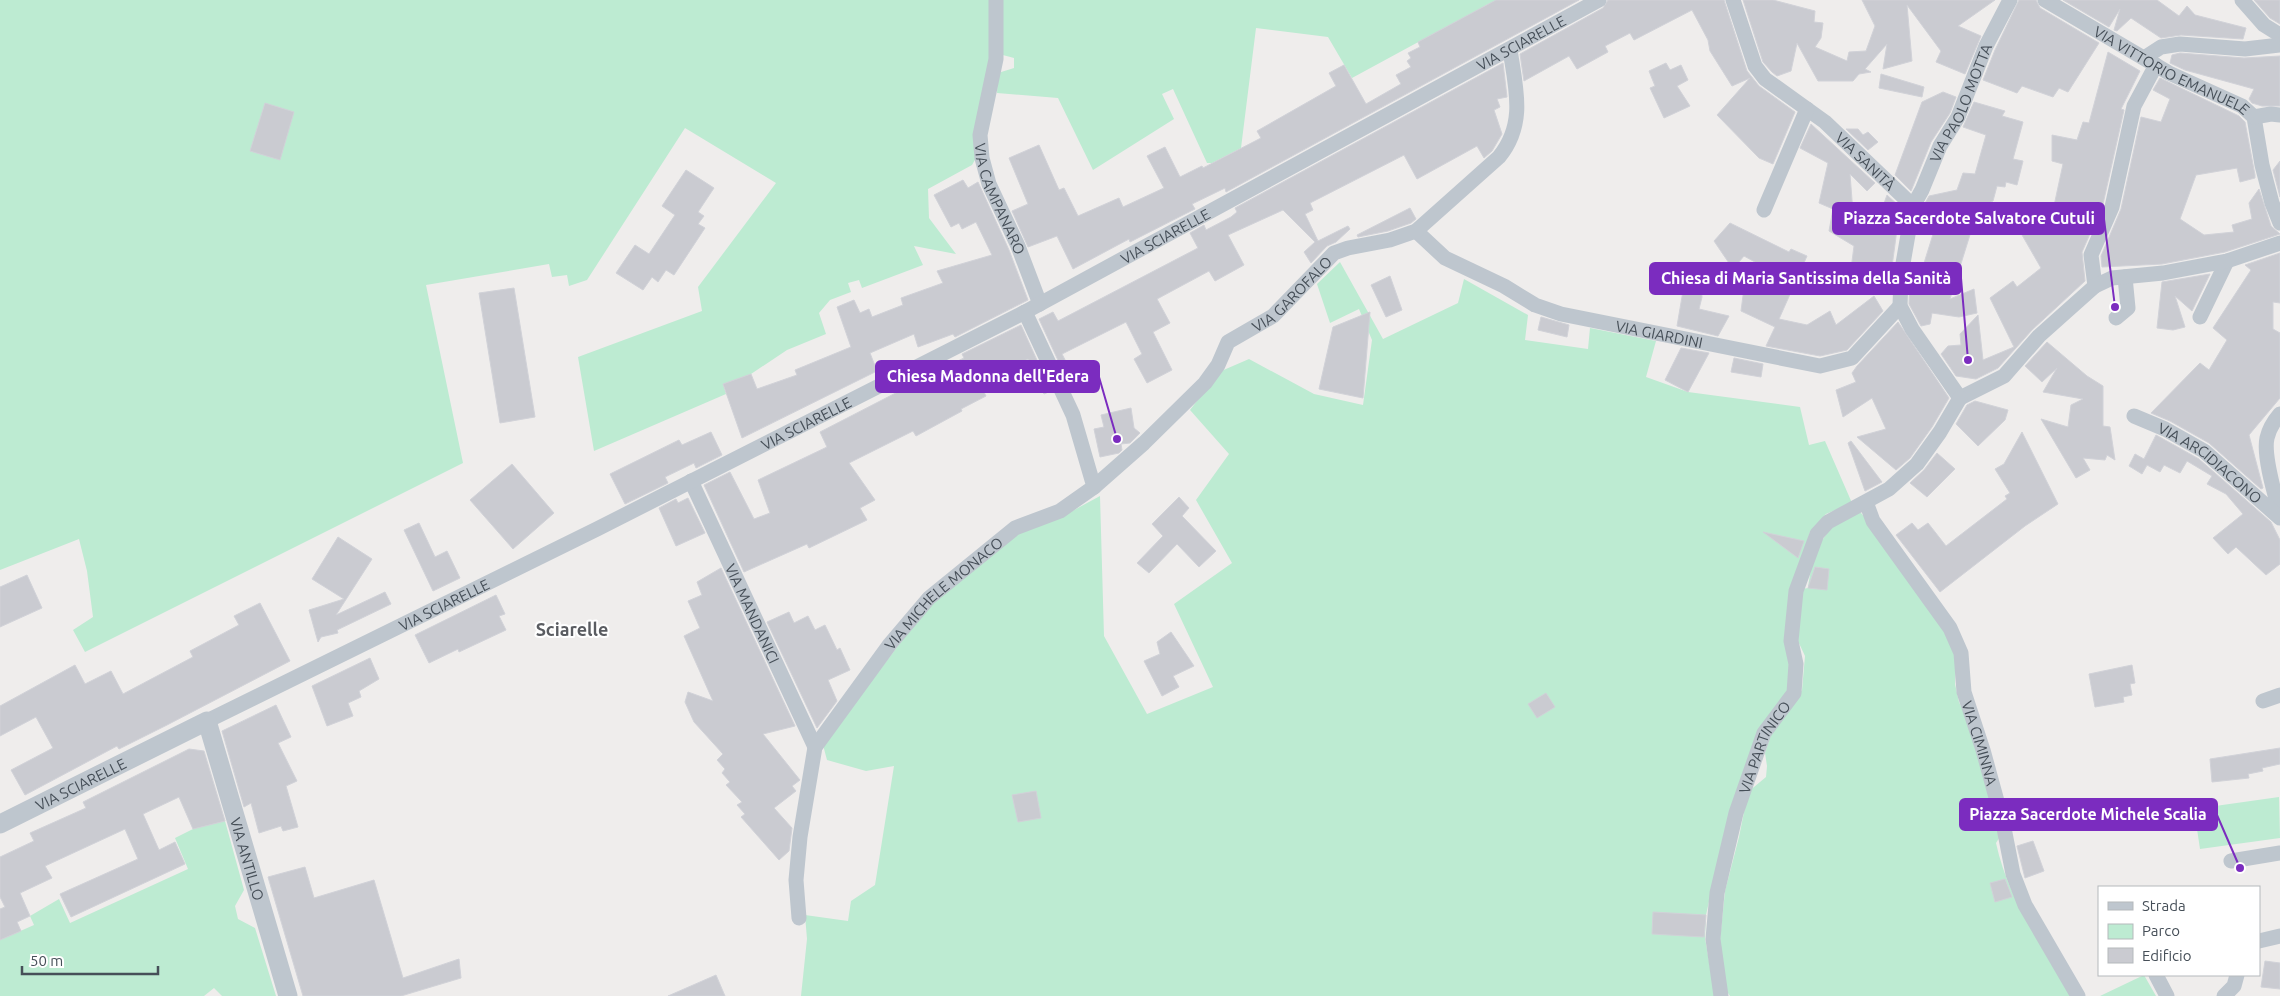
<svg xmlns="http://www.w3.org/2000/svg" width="2280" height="996" viewBox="0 0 2280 996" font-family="Ubuntu,sans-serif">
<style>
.green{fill:#bdebd2}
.building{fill:#cacbd1;stroke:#d1d2d8}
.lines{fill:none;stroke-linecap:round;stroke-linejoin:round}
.minor{stroke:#bec6ce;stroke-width:15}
.tertiary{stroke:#bec6ce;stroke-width:19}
.labels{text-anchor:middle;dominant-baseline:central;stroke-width:4;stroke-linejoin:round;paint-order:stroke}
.street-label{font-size:15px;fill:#464f58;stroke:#fff}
.quarter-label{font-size:18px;font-weight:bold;fill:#5a5c61;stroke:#fff}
.leader{fill:none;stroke:#7b2cbf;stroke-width:2}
.callout-dot{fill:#7b2cbf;stroke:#fff;stroke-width:2}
.callout{fill:#7b2cbf;stroke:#7b2cbf;stroke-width:2}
.callout-label{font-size:16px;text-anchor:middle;font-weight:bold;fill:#fff}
</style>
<rect width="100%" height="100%" fill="#efedec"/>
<!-- green -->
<path class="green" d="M0,0H991V60L976,158L972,165L928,189L929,218L956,254L914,246L923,265L862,288L859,280L848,283L851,292L830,300L819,313L826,334L787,350L751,374L723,384L726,394L594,451L578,357L702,311L698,287L776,183L685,128L587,280L569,286L567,275L552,277L549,264L426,285L463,463L85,652L73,630L93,617L87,571L79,539L0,570Z
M1001,0H1506L1488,4L1474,12L1480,24L1457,21L1352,78L1328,37L1256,28L1241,148L1212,163H1207L1173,89L1162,94L1174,119L1093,170L1058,98L997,93L998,73L1014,68V58L999,54Z
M1340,262L1383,339L1458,303L1464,279L1528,315L1525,340L1588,349L1590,328L1656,341L1646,377L1688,392L1800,407L1809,445L1825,441L1852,503L1826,514L1810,532L1791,591L1790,685L1724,834L1706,915L1705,938L1715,996H801L807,939L805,915L848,921L851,901L875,885L894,766L866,771L827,760L823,745L932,601L1017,532L1063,516L1100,496L1104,636L1147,714L1213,687L1174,604L1232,563L1196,500L1229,454L1190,410L1219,372L1249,359L1314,394L1363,405L1372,340L1359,309L1330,323L1317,284Z
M1856,512L1861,513L1866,519L1947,633L1956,650L1955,684L1959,702L1971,729L2001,835L1996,843C2009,902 2042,945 2074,996H1730L1726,990L1720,940L1725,891L1739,837L1748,792L1766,777L1767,766L1765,753L1773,729L1802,690L1805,656L1798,641L1802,589L1808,588C1811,567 1815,546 1830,530C1836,523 1848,517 1856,512Z
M2279,797L2280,838L2200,849L2194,809Z
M225,821L244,890L235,906L238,919L255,928L276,996H222L214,988L204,996H0V940L34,925L30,916L59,899L70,923L188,869L175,838L193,829Z
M2144,975L2156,996H2100Z"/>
<!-- building -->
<path class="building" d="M1496,0H1579L1226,192L1225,188L1192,204L1195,209L1181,216L1130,242L1129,239L1073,269L1057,236L1028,247L1012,211L1028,204L1009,158L1039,145L1059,190L1064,188L1078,216L1119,198L1123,207L1164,188L1147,156L1165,147L1180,177L1202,166L1203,168L1261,138L1257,131L1336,86L1329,73L1344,65L1366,104L1401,84L1396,75L1411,67L1407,61L1411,58L1408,53L1420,47L1418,42Z
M1608,0H1724L1747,71L1759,86L1795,112L1773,164L1759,158L1717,115L1750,78L1732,86L1710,51L1708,40L1692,10L1634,40L1630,33L1605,46L1608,52L1577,69L1569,56L1524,81L1520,54L1603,8Z
M1743,0H1773L1815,11L1814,22L1823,23L1821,38L1815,47L1847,61L1849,52L1866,51L1875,26L1862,0H1995L1958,26L1981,36L1965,74L1936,62L1941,51L1907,5L1912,61L1883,69L1887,44L1865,69L1871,72L1859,74L1853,81H1818L1797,43L1791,71L1777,76L1772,72L1763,62Z
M2019,0H2036L2040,8L2099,43L2068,92L2059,88L2053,97L2022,86L2017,93L1983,80L1995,50Z
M2063,0H2157L2179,16L2187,6L2195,15L2246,28L2243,39L2181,35L2161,38L2131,18L2117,31L2114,30L2120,9L2109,27Z
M2254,0H2280V24L2270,18Z
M2108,52L2140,71L2121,109L2124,110L2103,204L2082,252L2085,281L2032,330L1998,368L1976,379L1956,376L1941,354L1948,346L1961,345L1960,334L1978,315L1983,360L2014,347L1990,298L2013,281L2017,287L2041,268L2022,235L2026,217L2049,229L2063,164L2052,161V135L2077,140L2083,122L2089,123Z
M2180,53L2244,58L2280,56V106H2262L2252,103L2249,99L2254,89L2185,70L2170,63L2172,55Z
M1503,63L1507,97L1497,99L1500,107L1494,110L1502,134L1492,151L1484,158L1477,146L1417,179L1404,155L1310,203L1313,210L1305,214L1318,241L1348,226L1350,229L1336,242L1327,246L1311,263L1304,252L1315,242L1283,210L1228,235L1244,265L1215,281L1209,271L1157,299L1170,323L1153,332L1172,370L1147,383L1134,359L1142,354L1126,322L1062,354L1075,379L1068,382L1039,319L1053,312L1058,321L1198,248L1190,233L1204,225L1206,230L1231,217L1237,212L1235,208Z
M1666,63L1670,70L1681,65L1688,80L1677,86L1690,106L1664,118L1650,88L1655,86L1649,71Z
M1881,74L1924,87L1922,97L1879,88Z
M2160,78L2239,116L2245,122L2255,175V178L2240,182L2237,168L2196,175L2180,219L2204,235L2234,232L2232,225L2252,219L2249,203L2259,189L2271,226L2280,234L2225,252L2162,264L2102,267L2101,256L2121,209L2141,117L2161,122L2170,99L2153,90Z
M1943,92L1956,97L1950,113L1931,142L1911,191L1895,175L1922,102Z
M1974,102L2005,111L2002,116L2023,122L2013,159L2023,161L2017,185L2006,182L2005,187L1997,186L1993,201L1978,209L1950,299L1974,289L1977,313L1959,317L1932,313L1930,324L1921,326L1909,304L1910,277L1919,279L1940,212L1923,207L1929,196L1957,190L1963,173L1975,174L1986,135L1963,127Z
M265,103L294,112L280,160L250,151Z
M1811,124L1875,183L1867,191L1850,174L1854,226L1882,230L1883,206L1887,195L1900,207L1891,274L1851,269L1854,246L1829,231L1833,209L1819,203L1828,163L1800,148Z
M1846,129H1858L1863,135L1868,132L1878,142L1868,150Z
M2280,161V197L2273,170Z
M686,170L714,188L698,212L704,216L698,224L705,228L674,275L666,270L658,282L652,277L643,290L616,273L635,245L649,254L675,215L662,206Z
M963,180L968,188L978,182L1009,250L1028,300L955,337L953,334L918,347L914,334L870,353L877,371L742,438L723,384L751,374L757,389L797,375L795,370L851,347L837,307L854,300L860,313L869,309L872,317L903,305L901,298L943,283L937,271L992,255L976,222L962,229L959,223L951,227L934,195Z
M1410,208L1416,219L1411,223L1388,231L1358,237L1357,235Z
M1730,223L1789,252L1791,249L1807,256L1779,319L1807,325L1830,311L1836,325L1874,296L1883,311L1847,350L1820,356L1766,346L1775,327L1741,311L1744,288L1754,293L1766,268L1744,256L1733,269L1714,241Z
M2280,253V303L2273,302V329L2280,333V398L2249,435L2263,488L2261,489L2209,443L2170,421L2151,413L2200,363L2209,370L2227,340L2213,328L2251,270L2245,265Z
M2210,274L2192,311L2175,296L2185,327L2173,330L2157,328L2162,282Z
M1390,276L1402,310L1386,317L1371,285Z
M514,288L535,417L500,423L479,293Z
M1701,289L1702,297L1699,309L1729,316L1718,336L1677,326L1683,291Z
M1370,312L1363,398L1319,389L1333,327Z
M1541,317L1569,325L1567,337L1538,330Z
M1898,322L1949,398L1932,427L1910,458L1896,470L1857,437L1886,429L1872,398L1843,417L1836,390L1856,382L1852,373L1857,366Z
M1021,325L1051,391L1044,394L1028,359L979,383L986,396L961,409L962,411L916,436L913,431L849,463L875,500L860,508L867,520L809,548L807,544L744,572L704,485L730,472L754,519L770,513L758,480L827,447L820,432L917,382L924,393L947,380L941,369L964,358L962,354Z
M2047,342L2087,376L2103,386V426L2110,427L2115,460L2107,455L2105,460L2083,458L2090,470L2076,478L2041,419L2068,427L2071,405L2083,399L2043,392L2057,368L2042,382L2025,366Z
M1681,348L1709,353L1688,392L1665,380Z
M1734,358L1763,364L1761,377L1731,372Z
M1975,401L2008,410L2005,420L1978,446L1956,424L1967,405Z
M1131,408L1134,428L1140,433L1130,443L1121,444L1122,450L1119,453L1100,457L1094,429L1104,427L1101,415Z
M711,432L722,455L696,468L694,463L665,477L668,483L625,504L610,474L679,440L682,445Z
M2022,432L2058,504L2025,526L1940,592L1896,535L1912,523L1918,530L1928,523L1946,546L2007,499L2005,496L2010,493L1995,469L2004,464Z
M2156,435L2199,459L2271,522L2280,540V564L2266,575L2236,547L2228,554L2213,538L2243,514L2226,494L2207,484L2212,476L2187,461L2180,473L2164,465L2160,472L2147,465L2142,474L2129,466L2135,454L2144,459Z
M1851,441L1882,482L1865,491L1848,443Z
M1937,453L1955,469L1927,497L1910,483L1924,470Z
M512,464L554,513L513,549L470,500Z
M1179,497L1189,508L1182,516L1216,551L1199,567L1177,544L1149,573L1137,563L1163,536L1152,524Z
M688,498L705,533L676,546L659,508L676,499L678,503Z
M419,523L435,557L447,551L460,578L433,591L404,530Z
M1763,532L1804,541L1798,558Z
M338,537L372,559L336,615L385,592L391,604L337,630L338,633L321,637L318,642L309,610L344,599L312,579Z
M1815,567L1829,569L1827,590L1808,588Z
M721,568L795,726L763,734L800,780L792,786L796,791L774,808L792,828L789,851L779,860L741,817L745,814L737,805L742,802L726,785L730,782L722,773L725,769L717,760L723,754L694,722L685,702L688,692L713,701L684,636L700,628L688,601L702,595L697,582Z
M27,575L42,608L0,627V587Z
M496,595L505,614L499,616L506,630L459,652L458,649L429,663L415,635Z
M260,603L290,661L167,725L119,749L117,746L25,795L11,770L53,748L36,717L0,736V706L75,665L85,684L111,671L123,694L193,657L190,651L239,625L234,616Z
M789,612L794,623L808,616L815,630L825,625L837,650L840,648L850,670L828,680L837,701L817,728L767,622Z
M1171,632L1194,666L1173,676L1179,687L1162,696L1144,661L1160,654L1157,642Z
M370,658L379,679L359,691L361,697L348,703L353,716L327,726L312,686Z
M2132,665L2135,683L2130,684L2132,695L2123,697L2124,702L2095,707L2089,674Z
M1546,693L1555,707L1537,718L1528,704Z
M276,705L291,737L278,743L297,781L286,786L298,827L283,831L281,826L259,833L251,803L244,807L222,731Z
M2280,748V764L2262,768L2263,771L2248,774L2249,778L2212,782L2210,759Z
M189,749L204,751L225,821L193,829L179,797L143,814L159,850L175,842L185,864L71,917L60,894L138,859L125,829L45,866L52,878L20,893L30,916L17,922L21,931L0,940V909L5,907L0,897V857L34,841L30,833L86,808L83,802Z
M1036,791L1041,818L1018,822L1012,795Z
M2033,841L2044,871L2025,878L2017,846Z
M305,867L314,898L374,880L403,978L459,959L461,978L401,996H303L268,877Z
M2005,879L2012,897L1995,902L1990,883Z
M1653,912L1706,915L1704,937L1652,934Z
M2265,961L2280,963V989L2261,987Z
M716,975L725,996H668Z"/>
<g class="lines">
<!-- minor -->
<g class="minor">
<path id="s1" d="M996,0V59L980,135L982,158L989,184L1018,246L1040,304"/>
<path id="s2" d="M1733,0L1755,66L1765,79L1825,122L1913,206"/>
<path id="s3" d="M2045,0L2169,73L2242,106L2254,117L2262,165L2272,203L2280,223"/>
<path d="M2242,0L2264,25L2280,35"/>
<path d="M2144,58L2161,47L2180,44L2245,49L2280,45"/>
<path d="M2254,117L2271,114L2280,115"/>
<path d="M1764,210L1807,109"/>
<path id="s4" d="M1416,231L1445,258L1504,286L1535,305L1561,314L1820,366L1852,358L1900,306"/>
<path d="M2095,286L2091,255L2112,207L2134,106L2156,65"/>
<path d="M2200,317L2227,261"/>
<path d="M2116,318L2128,308L2125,277"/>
<path id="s5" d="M1960,398L1912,329L1900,306L1901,275L1913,206L1922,190L1940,146L1958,117L1986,46L2010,0"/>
<path d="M1960,398L2004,376L2039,336L2095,286L2112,278L2163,273L2227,261L2280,243"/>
<path d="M2280,414C2274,421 2269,429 2267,438C2263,456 2275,495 2280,513"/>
<path id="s6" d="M2134,416L2165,429L2204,451L2280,518"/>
<path id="s7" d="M691,481L815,747"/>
<path id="s8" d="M1094,487L1144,443L1205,383L1218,365L1228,342L1273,316L1334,253L1348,248L1390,240L1416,231L1499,157C1526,124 1516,89 1510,50"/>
<path id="s9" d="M1866,502L1873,521L1950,628L1961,653L1964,692L1983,750L2003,823L2013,874L2025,905L2078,996"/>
<path d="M2263,701L2280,695"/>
<path id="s10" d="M207,721L597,529L1025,312L1599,0"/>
<path d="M2231,861L2280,853"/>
<path id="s11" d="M799,918L796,880L800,837L815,747L890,644L929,598L1015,528L1060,511L1094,487L1073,415L1025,312"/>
<path d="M2259,941L2280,936"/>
<path d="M2156,975L2167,996"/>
<path id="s12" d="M1721,996L1713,939L1717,893L1736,813L1764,733L1794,693L1796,664L1791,641L1796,591L1817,534L1828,522L1889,489L1917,464L1940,432L1960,398"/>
<path d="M2224,996L2234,986L2237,975"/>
</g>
<!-- tertiary -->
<path class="tertiary" id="s13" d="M0,824L207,721L288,996"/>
</g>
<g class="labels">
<!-- street labels -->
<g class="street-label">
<text stroke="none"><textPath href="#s10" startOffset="1479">VIA SCIARELLE</textPath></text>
<text stroke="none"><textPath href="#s3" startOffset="145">VIA VITTORIO EMANUELE</textPath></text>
<text stroke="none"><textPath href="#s5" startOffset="325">VIA PAOLO MOTTA</textPath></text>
<text stroke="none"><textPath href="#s2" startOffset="216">VIA SANITÀ</textPath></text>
<text stroke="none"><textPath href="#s1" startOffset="204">VIA CAMPANARO</textPath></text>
<text stroke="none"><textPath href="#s10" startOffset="1074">VIA SCIARELLE</textPath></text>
<text stroke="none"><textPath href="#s8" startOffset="280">VIA GAROFALO</textPath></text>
<text stroke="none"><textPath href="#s4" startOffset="269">VIA GIARDINI</textPath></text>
<text stroke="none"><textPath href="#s10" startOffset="669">VIA SCIARELLE</textPath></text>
<text stroke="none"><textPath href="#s6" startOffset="90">VIA ARCIDIACONO</textPath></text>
<text stroke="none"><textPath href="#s11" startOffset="374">VIA MICHELE MONACO</textPath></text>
<text stroke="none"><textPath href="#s10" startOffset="264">VIA SCIARELLE</textPath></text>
<text stroke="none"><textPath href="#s7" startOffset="146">VIA MANDANICI</textPath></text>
<text stroke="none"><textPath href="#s9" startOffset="272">VIA CIMINNA</textPath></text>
<text stroke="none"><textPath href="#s12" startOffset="258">VIA PARTINICO</textPath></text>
<text stroke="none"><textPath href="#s13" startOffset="90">VIA SCIARELLE</textPath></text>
<text stroke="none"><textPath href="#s13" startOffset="375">VIA ANTILLO</textPath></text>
</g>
<!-- quarter labels -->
<g class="quarter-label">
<text x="572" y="629">Sciarelle</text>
</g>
</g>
<!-- callouts -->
<path class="leader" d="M2115 307L2104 219M1968 360L1961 278M1117 439L1099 377M2240 868L2217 815"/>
<g class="callout-dot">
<circle cx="2115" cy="307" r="5"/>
<circle cx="1968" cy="360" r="5"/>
<circle cx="1117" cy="439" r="5"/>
<circle cx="2240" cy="868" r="5"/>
</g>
<g class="callout">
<rect x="1833" y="203" width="271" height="31" rx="5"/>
<rect x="1650" y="263" width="311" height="31" rx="5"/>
<rect x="876" y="361" width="223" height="31" rx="5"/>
<rect x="1960" y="799" width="257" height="31" rx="5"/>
</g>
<g class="callout-label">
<text x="1969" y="224">Piazza Sacerdote Salvatore Cutuli</text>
<text x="1806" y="284">Chiesa di Maria Santissima della Sanità</text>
<text x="988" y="382">Chiesa Madonna dell'Edera</text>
<text x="2088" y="820">Piazza Sacerdote Michele Scalia</text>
</g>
<!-- legend -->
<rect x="2098" y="886" width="162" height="90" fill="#ffffff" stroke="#b5b9bc"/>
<rect x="2108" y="902" width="25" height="8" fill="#bec6ce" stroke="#b5b9bc"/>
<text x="2142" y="911" font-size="15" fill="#464f58">Strada</text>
<rect x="2108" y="924" width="25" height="15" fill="#bdebd2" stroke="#b5b9bc"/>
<text x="2142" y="936" font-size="15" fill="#464f58">Parco</text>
<rect x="2108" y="948" width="25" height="15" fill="#cacbd1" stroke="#b5b9bc"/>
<text x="2142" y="961" font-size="15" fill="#464f58">Edificio</text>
<!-- scale -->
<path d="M22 966v8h136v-8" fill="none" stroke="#464f58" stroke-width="2.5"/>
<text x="30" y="966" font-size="15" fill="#464f58" stroke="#ffffff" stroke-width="4" paint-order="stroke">50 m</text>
</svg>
